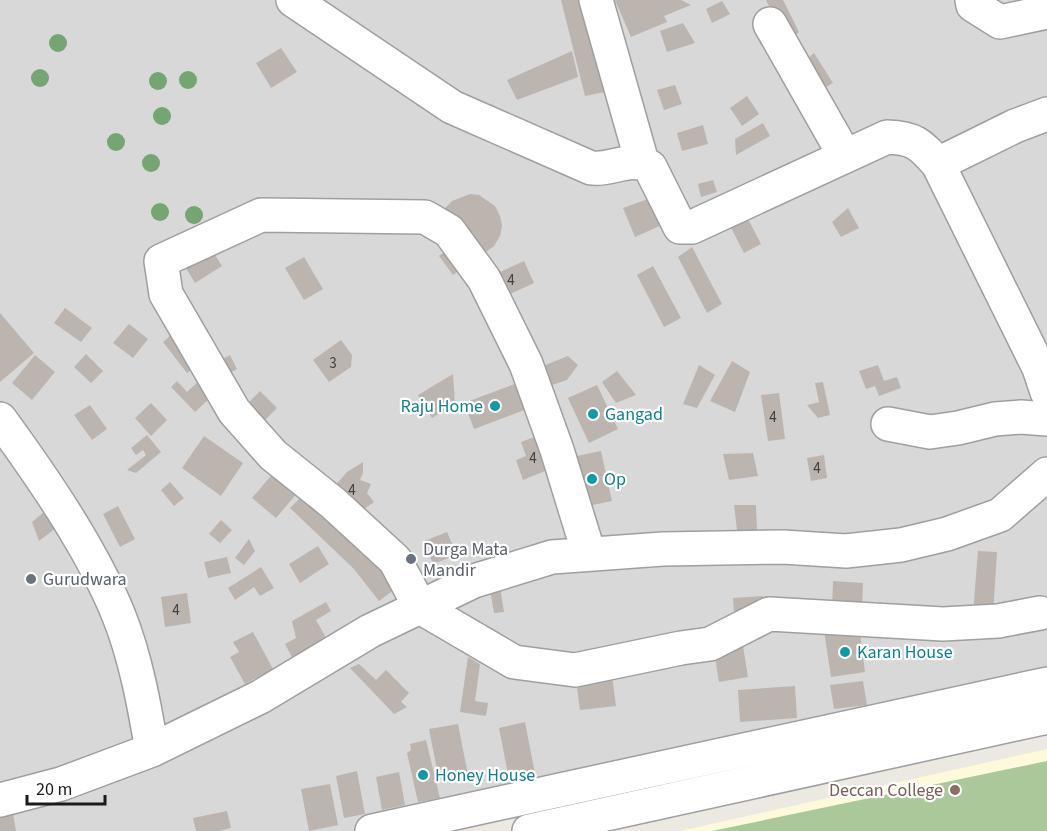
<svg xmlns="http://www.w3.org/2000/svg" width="1047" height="831" viewBox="0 0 1047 831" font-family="'Source Sans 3',sans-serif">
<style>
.residential{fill:#d9d8d9}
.education{fill:#fcfadb}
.forest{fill:#aac89a}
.building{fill:#bcb4af}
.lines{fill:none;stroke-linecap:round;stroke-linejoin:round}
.minor-casing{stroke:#9f9f9f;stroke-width:36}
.minor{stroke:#fff;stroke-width:33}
.tree{fill:#75a572}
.culture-dot{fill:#0f9aa8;stroke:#fff;stroke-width:2}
.worship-dot{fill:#6b7280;stroke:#fff;stroke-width:2}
.education-dot{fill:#8d6e63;stroke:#fff;stroke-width:2}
.labels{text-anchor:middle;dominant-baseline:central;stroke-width:4.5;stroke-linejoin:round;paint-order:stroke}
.number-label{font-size:15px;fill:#434140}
.culture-label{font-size:18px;fill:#0d838f;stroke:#fff;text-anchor:start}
.worship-label{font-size:18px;fill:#5b616d;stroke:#fff;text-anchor:start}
.education-label{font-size:18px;fill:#785e54;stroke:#fff;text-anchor:end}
</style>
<rect width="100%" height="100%" fill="#ece8e2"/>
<!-- residential -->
<path class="residential" d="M0,0H1047V701L403,831H0Z"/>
<!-- education -->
<path class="education" d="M1047,749V831H680Z"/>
<!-- forest -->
<path class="forest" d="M1047,761V831H712Z"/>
<!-- building -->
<path class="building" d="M561,0H586L610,91L585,96Z
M615,0H681L691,5L664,16L667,22L631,37Z
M766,0H783L799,32L787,42Z
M722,1L730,14L712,23L706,9Z
M683,23L695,43L667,52L660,31Z
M281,48L297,72L271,88L256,63Z
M572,51L578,77L517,100L507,80Z
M814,53L833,83L817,92L804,62Z
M675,85L682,104L664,110L657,90Z
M747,96L759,114L742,126L730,108Z
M763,123L770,136L736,155L735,139Z
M703,125L708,144L682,151L677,133Z
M713,180L717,192L701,197L698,184Z
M470,194L479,195L495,206L500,216L502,226L500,236L494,246L486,252L476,256L442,217L445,208L452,201Z
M648,199L662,225L635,237L623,208Z
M848,208L859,228L841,237L832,222Z
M747,217L761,244L744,253L730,226Z
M210,247L222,266L195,283L183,263Z
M692,247L722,304L707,313L678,257Z
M448,249L463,267L453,275L439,256Z
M304,257L323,289L304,300L285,268Z
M524,261L534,283L499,299L489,277Z
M653,266L681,318L664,327L637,275Z
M65,308L92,328L81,342L54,323Z
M0,313L34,353L0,382Z
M129,324L148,339L133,358L113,343Z
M178,329L200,364L187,373L163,342Z
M341,340L352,355L351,367L329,382L313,360Z
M86,354L103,371L91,383L74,367Z
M35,355L55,372L32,400L12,383Z
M230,355L237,369L222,377L215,363Z
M568,356L578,365L567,380L543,388L535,369Z
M732,361L750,372L735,412L710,401Z
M699,365L715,375L697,408L683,404Z
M878,365L884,381L897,377L901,388L879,396L875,386L866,389L859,371Z
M617,371L636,395L616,403L602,382Z
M453,374L455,404L432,418L418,395Z
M202,378L215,393L195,412L171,387L177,381L187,392Z
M823,382L830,415L818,418L807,405L819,402L815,383Z
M517,383L527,409L474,429L464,403Z
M597,385L618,429L589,443L568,398Z
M260,391L277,408L259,426L242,409Z
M779,393L785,439L768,441L761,395Z
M151,403L167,420L151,436L135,418Z
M90,405L107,429L92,440L74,415Z
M147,435L161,452L136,473L127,470L146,455L143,450L136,455L131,448Z
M204,436L243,463L221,496L182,468Z
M537,436L550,469L523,480L516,460L526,456L521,442Z
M601,451L612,501L583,507L572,457Z
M753,453L758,476L729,480L723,454Z
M824,455L827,478L811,481L807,458Z
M363,462V473L360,480L371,484L367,493L374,502L354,516L334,487L347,472Z
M275,471L299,491L276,518L252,498Z
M170,482L184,498L174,506L161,490Z
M303,495L368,559L375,554L399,586L379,601L354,569L290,508Z
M734,505H756L757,530H737Z
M118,506L135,539L120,547L103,514Z
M44,512L56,528L39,541L32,522Z
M221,520L232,530L220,543L209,534Z
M447,532L457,555L433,564L424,541Z
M249,539L255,551L244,565L235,558Z
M318,546L329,564L300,583L289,564Z
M978,551L997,552L993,615L973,613Z
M227,557L231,573L208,578L204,562Z
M261,567L274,588L260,596L254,587L235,600L228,588Z
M833,581L863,583L862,611L832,610Z
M500,587L504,612L494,613L490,589Z
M187,593L191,623L165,627L161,597Z
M763,596V610L734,612L733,598Z
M326,602L331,611L316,620L328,641L294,661L285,644L296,638L292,621Z
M859,626L865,672L831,677L824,631Z
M253,632L273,669L245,684L230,657L239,652L233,642Z
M743,646L748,677L719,682L714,651Z
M468,657L480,664L475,701L488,703L486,716L460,712Z
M359,664L376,680L386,670L409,693L401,702L407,707L394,714L350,668Z
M611,668L616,706L580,710L575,672Z
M863,681L867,705L834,709L830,685Z
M795,686L797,718L740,722L738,690Z
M525,722L536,779L510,784L499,728Z
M458,724L468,775L439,780L429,729Z
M426,740L440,798L418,802L407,753L411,750L410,744Z
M357,771L365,814L344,818L336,776Z
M399,772L405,805L382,810L376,777Z
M330,784L338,825L309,831L301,789Z
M227,811L231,828L219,831H196L193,818Z
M13,813L16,831H0V815Z"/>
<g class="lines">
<!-- minor casing -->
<g class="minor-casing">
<path id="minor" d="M293,0L452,107L591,168C612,171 630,155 650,167L680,227H692L887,137C915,138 920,144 938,164L1039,368L1047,392
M596,0L642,162
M972,0L973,5L1000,22L1047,12
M770,24L845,156
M938,164L1015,126L1047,114
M0,419C43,478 92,549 119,616C136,659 144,704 152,750
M888,424L930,432L958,428L995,419L1021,417L1047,419
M589,554L557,450L526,364L484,279L449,231L425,217L261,215L161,261L166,294L234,411L273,455L333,503L395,560L420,607L514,662L575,670L681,648L710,644L769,614L943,624L998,621L1040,613
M0,800L61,784L152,750L260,697L370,631L474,581L552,557L663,549L783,547L846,551L901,545L947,534L1000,515L1047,474
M372,831L1047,684
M529,831L1047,717"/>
</g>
<!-- minor -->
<use href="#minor" class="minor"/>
</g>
<!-- trees -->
<g class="tree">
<circle cx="58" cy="43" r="9"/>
<circle cx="40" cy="78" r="9"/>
<circle cx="188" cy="80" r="9"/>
<circle cx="158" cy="81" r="9"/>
<circle cx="162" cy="116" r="9"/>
<circle cx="116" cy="142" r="9"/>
<circle cx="151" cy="163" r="9"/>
<circle cx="160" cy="212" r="9"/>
<circle cx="194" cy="215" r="9"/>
</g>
<!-- markers -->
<g class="culture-dot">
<circle cx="495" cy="406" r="6"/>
<circle cx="593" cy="414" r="6"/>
<circle cx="592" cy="479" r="6"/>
<circle cx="845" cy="652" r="6"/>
<circle cx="423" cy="775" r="6"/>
</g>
<g class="worship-dot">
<circle cx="411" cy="559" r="6"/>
<circle cx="31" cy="579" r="6"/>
</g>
<circle class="education-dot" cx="955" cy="790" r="6"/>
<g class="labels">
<!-- number labels -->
<g class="number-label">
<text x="511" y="280">4</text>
<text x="333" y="363">3</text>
<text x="773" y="417">4</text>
<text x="533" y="458">4</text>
<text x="817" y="468">4</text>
<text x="352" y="490">4</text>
<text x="176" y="610">4</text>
</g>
<!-- culture labels -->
<g class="culture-label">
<text x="483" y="406" text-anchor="end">Raju Home</text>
<text x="605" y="414">Gangad</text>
<text x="604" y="479">Op</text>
<text x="857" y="652">Karan House</text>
<text x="435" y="775">Honey House</text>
</g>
<!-- worship labels -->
<g class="worship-label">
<text x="423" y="549">Durga Mata<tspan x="423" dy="21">Mandir</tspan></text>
<text x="43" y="579">Gurudwara</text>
</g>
<!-- education labels -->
<g class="education-label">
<text x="943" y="790">Deccan College</text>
</g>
</g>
<!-- scale -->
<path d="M27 795v9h78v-9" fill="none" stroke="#1b1b1b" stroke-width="3"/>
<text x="36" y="795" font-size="18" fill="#1b1b1b" stroke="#ffffff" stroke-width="4.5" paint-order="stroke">20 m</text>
</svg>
